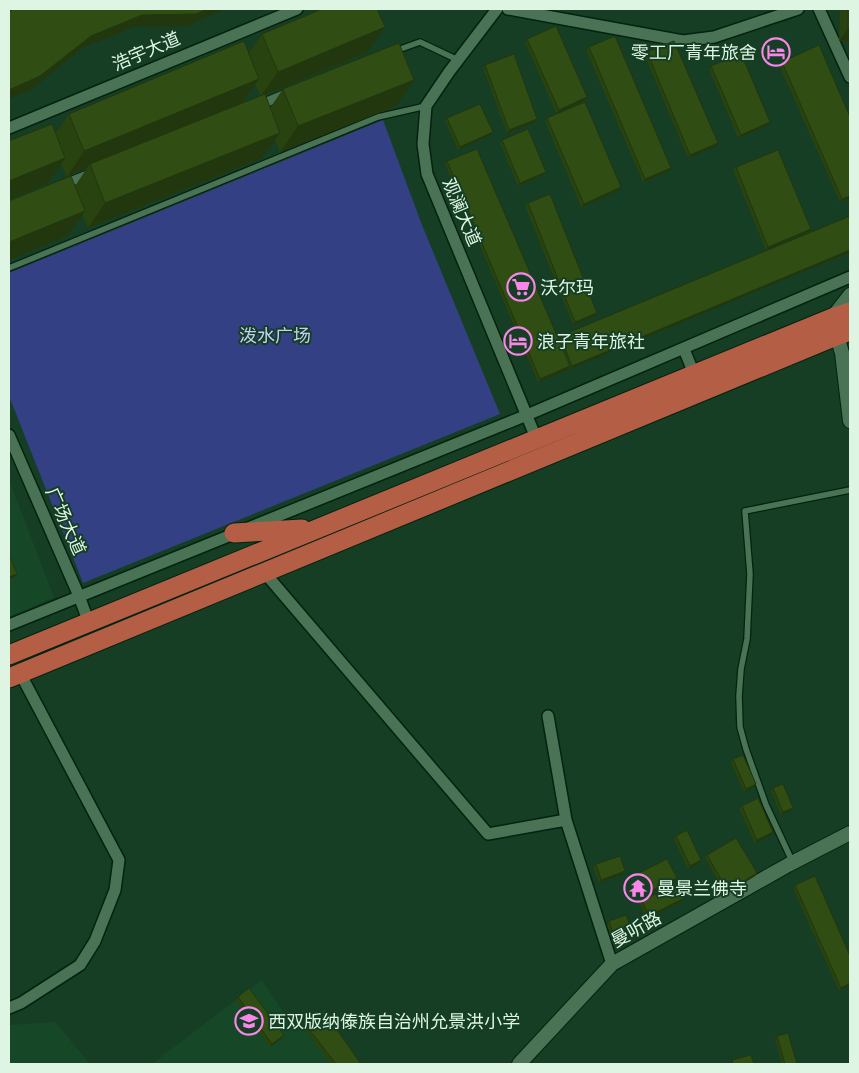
<svg xmlns="http://www.w3.org/2000/svg" width="859" height="1073" viewBox="0 0 859 1073" font-family="'IBM Plex Sans','Noto Sans SC',sans-serif">
<style>
.built{fill:#164828}
.green{fill:#344084}
.lines{fill:none;stroke-linecap:round;stroke-linejoin:round}
.service-casing{stroke:#04230f;stroke-width:8}
.pedestrian-casing{stroke:#04230f;stroke-width:11}
.minor-casing{stroke:#04230f;stroke-width:14}
.tertiary-casing{stroke:#04230f;stroke-width:16}
.trunk-casing{stroke:#04230f;stroke-width:21}
.service{stroke:#4a7356;stroke-width:5.5}
.pedestrian{stroke:#4a7356;stroke-width:9}
.minor{stroke:#4a7356;stroke-width:11}
.tertiary{stroke:#4a7356;stroke-width:14}
.trunk{stroke:#b55e46;stroke-width:19}
.wall{fill:#294310;fill-rule:evenodd}
.shaded-wall{fill:#22370d}
.building{fill:#304e13;stroke:#22370d}
.labels{text-anchor:middle;dominant-baseline:central;stroke-width:4;stroke-linejoin:round;paint-order:stroke}
.street-label{font-size:18px;fill:#def5e4;stroke:#153e24}
.poi-label{font-size:18px;fill:#def5e4;stroke:#153e24;text-anchor:start}
.park-label{font-size:18px;fill:#c3cef7;stroke:#153e24}
</style>
<rect width="100%" height="100%" fill="#153e24"/>
<!-- built -->
<path class="built" d="M9,480L54,597L9,617Z
M262,980L297,1032L325,1010L360,1064H152Z
M55,1022L90,1064H9V1025Z"/>
<!-- green -->
<path class="green" d="M383,120L422,225L500,414L83,583L9,396V273Z"/>
<g class="lines">
<!-- service casing -->
<g class="service-casing">
<path id="service" d="M395,51L420,42L458,60
M9,268L378,117L426,106
M793,863L766,805L746,749L740,727L739,696L741,669L747,639L750,574L745,511L850,490"/>
</g>
<!-- pedestrian casing -->
<g class="pedestrian-casing">
<path id="pedestrian" d="M257,106L286,94
M62,185L90,174"/>
</g>
<!-- minor casing -->
<g class="minor-casing">
<path id="minor" d="M497,9L449,72L426,106L423,144L427,174L536,438
M508,9L683,41L714,37L798,9
M819,9L850,77
M9,128L297,9
M684,349L694,374
M9,435L79,596L89,623
M264,572L488,834L566,820
M9,625L527,415L850,277
M548,716L566,820L612,964
M9,1008L21,1003L80,965L95,941L115,890L119,860L20,673"/>
</g>
<!-- tertiary casing -->
<g class="tertiary-casing">
<path id="tertiary" d="M850,295L832,318L842,353L850,421
M519,1064L612,964L788,865L850,833"/>
</g>
<!-- trunk casing -->
<g class="trunk-casing">
<path id="trunk" d="M234,533L302,529
M9,655L832,318L850,312
M9,678L836,336L850,331"/>
</g>
<!-- service -->
<use href="#service" class="service"/>
<!-- pedestrian -->
<use href="#pedestrian" class="pedestrian"/>
<!-- minor -->
<use href="#minor" class="minor"/>
<!-- tertiary -->
<use href="#tertiary" class="tertiary"/>
<!-- trunk -->
<use href="#trunk" class="trunk"/>
</g>
<!-- wall -->
<path class="wall" d="M840,9H850V42L839,41Z
M262,34L367,52L265,95L270,108L283,89L414,80L396,106L280,152L275,140L262,158L88,228L82,215L67,236L75,186L87,168L67,177L61,164L48,183L9,199V141L55,134L69,114L249,53ZM255,84L260,96L242,103Z
M527,39L585,100L556,113L525,42Z
M589,47L669,171L643,182L586,50Z
M647,52L716,146L688,158L645,56Z
M782,62L850,198L840,202L779,65Z
M485,65L535,122L507,133L483,68Z
M711,66L770,122L768,125L738,138L709,69Z
M447,118L490,135L458,150L445,121Z
M547,118L619,190L581,207L545,121Z
M502,140L543,175L518,186L500,143Z
M447,161L558,339L560,336L850,216L570,369V367L568,370L538,382L445,164Z
M736,167L811,229L809,232L766,250L733,170Z
M528,203L595,316L573,325L525,206Z
M733,759L754,787L744,792L731,763Z
M773,788L793,808L791,811L781,815L771,791Z
M742,806L771,835L755,843L739,809Z
M676,836L699,863L688,869L674,839Z
M707,855L757,873L755,876L726,894L705,858Z
M596,864L625,871L623,874L599,883L593,867Z
M629,878H677L675,881L637,900L627,881Z
M795,885L850,956V985L839,991L793,888Z
M642,901H682L647,919L639,904Z
M609,921L633,933L631,936L614,943L607,925Z
M238,997L281,1039L270,1047L236,1000Z
M308,1028L361,1064H331L306,1031Z
M777,1036L797,1064H782L775,1039Z"/>
<!-- shaded-wall -->
<path class="shaded-wall" d="M207,9H225L187,26L133,27L82,48L32,89L9,99V90L91,36L142,15Z
M385,27L367,52L260,97L278,72Z
M848,29H850V42L839,41Z
M259,79L241,104L90,164L87,168L67,177L84,151Z
M414,80L396,106L280,152L298,126Z
M587,97L585,100L556,113L559,110Z
M537,119L535,122L507,133L509,130Z
M770,122L768,125L738,138L741,135Z
M493,132L490,135L458,150L460,147Z
M280,133L262,158L88,228L105,203Z
M718,143L716,146L688,158L690,155Z
M65,158L48,183L9,199V181Z
M671,168L669,171L643,182L645,179Z
M546,172L543,175L518,186L520,183Z
M621,187L619,190L581,207L584,204Z
M850,196V198L840,202L842,199Z
M85,211L67,236L9,260V242Z
M811,229L809,232L766,250L768,247Z
M850,250V252L570,369L572,366Z
M597,313L595,316L573,325L575,322Z
M570,366L568,370L538,382L540,379Z
M17,574L15,577L9,579V577Z
M756,784L754,787L744,792L746,789Z
M793,808L791,811L781,815L783,812Z
M773,832L771,835L755,843L757,840Z
M701,860L699,863L688,869L690,866Z
M625,871L623,874L599,883L601,880Z
M757,873L755,876L726,894L728,891Z
M677,878L675,881L637,900L639,897Z
M684,898L682,901L647,919L649,916Z
M633,933L631,936L614,943L616,940Z
M850,983V985L839,991L841,988Z
M284,1035L281,1039L270,1047L272,1044Z"/>
<!-- building -->
<path class="building" d="M13,9H207L196,14L142,15L91,36L40,76L9,90V12Z
M322,9H377L385,27L278,72L262,34Z
M848,9H850V29H848Z
M556,26L587,97L559,110L527,39Z
M615,36L671,168L645,179L589,47Z
M244,41L259,79L84,151L69,114Z
M674,41L718,143L690,155L647,52Z
M399,43L414,80L298,126L283,89Z
M819,45L850,117V196L842,199L782,62Z
M741,53L770,122L741,135L711,66Z
M514,54L537,119L509,130L485,65Z
M265,94L280,133L105,203L90,164Z
M585,102L621,187L584,204L547,118Z
M480,104L493,132L460,147L447,118Z
M52,124L65,158L9,181V141Z
M528,129L546,172L520,183L502,140Z
M477,149L570,366L540,379L447,161Z
M778,150L811,229L768,247L736,167Z
M71,176L85,211L9,242V201Z
M550,194L597,313L575,322L528,203Z
M850,216V250L572,366L560,336Z
M9,555L17,574L9,577Z
M743,755L756,784L746,789L733,759Z
M783,784L793,808L783,812L773,788Z
M758,798L773,832L757,840L742,806Z
M687,830L701,860L690,866L676,836Z
M736,838L757,873L728,891L707,855Z
M620,856L625,871L601,880L596,864Z
M667,859L677,878L639,897L629,878Z
M815,876L850,956V983L841,988L795,885Z
M677,883L684,898L649,916L642,901Z
M626,915L633,933L616,940L609,921Z
M249,988L284,1035L272,1044L238,997Z
M326,1014L361,1064H336L308,1028Z
M788,1033L797,1064H785L777,1036Z
M751,1055L754,1064H733L732,1060Z"/>
<!-- icons -->
<defs>
<g id="hotel-ring" transform="scale(1.4375)"><circle r="9.5" fill="#153e24" stroke="#f987e9" stroke-width="1.5"/><path d="M-6-4.5h1.5V1H6V5H4.5V3h-9V5H-6ZM-4 0a1.8 1.8 0 1 1 3.6 0ZM.5 0V-2.5h3Q6-2.5 6 0Z" fill="#f987e9"/></g>
<g id="supermarket-ring" transform="scale(1.4375)"><circle r="9.5" fill="#153e24" stroke="#f987e9" stroke-width="1.5"/><path d="M-6-5.5h2.5l.6 2H6L4.5 2H-2.5L-4.4-4H-6ZM-1.5 3.2a1.3 1.3 0 1 0 .1 0ZM3 3.2a1.3 1.3 0 1 0 .1 0Z" fill="#f987e9"/></g>
<g id="temple-ring" transform="scale(1.4375)"><circle r="9.5" fill="#153e24" stroke="#f987e9" stroke-width="1.5"/><path d="M0-6L5-2H3V0L6.5 2.5H4V6H1.5V3h-3V6H-4V2.5H-6.5L-3 0V-2H-5Z" fill="#f987e9"/></g>
<g id="school-ring" transform="scale(1.4375)"><circle r="9.5" fill="#153e24" stroke="#f987e9" stroke-width="1.5"/><path d="M0-5L7-2L0 1L-7-2ZM-4 1L0 2.5L4 1V4Q0 6-4 4Z" fill="#f987e9"/></g>
</defs>
<g fill-rule="evenodd">
<use href="#hotel-ring" x="776" y="52"/>
<use href="#supermarket-ring" x="521" y="287"/>
<use href="#hotel-ring" x="518" y="341"/>
<use href="#temple-ring" x="638" y="888"/>
<use href="#school-ring" x="249" y="1021"/>
</g>
<g class="labels">
<!-- street labels -->
<g class="street-label">
<text transform="translate(146 51) rotate(-23)">浩宇大道</text>
<text transform="translate(462 212) rotate(67)">观澜大道</text>
<text transform="translate(66 521) rotate(66)">广场大道</text>
<text transform="translate(636 929) rotate(-29)">曼听路</text>
</g>
<!-- poi labels -->
<g class="poi-label">
<text x="757" y="52" text-anchor="end">零工厂青年旅舍</text>
<text x="540" y="287">沃尔玛</text>
<text x="537" y="341">浪子青年旅社</text>
<text x="657" y="888">曼景兰佛寺</text>
<text x="268" y="1021">西双版纳傣族自治州允景洪小学</text>
</g>
<!-- park labels -->
<g class="park-label">
<text x="275" y="335">泼水广场</text>
</g>
</g>
<!-- border -->
<rect width="859" height="1073" fill="none" stroke="#def5e4" stroke-width="20"/>
</svg>
